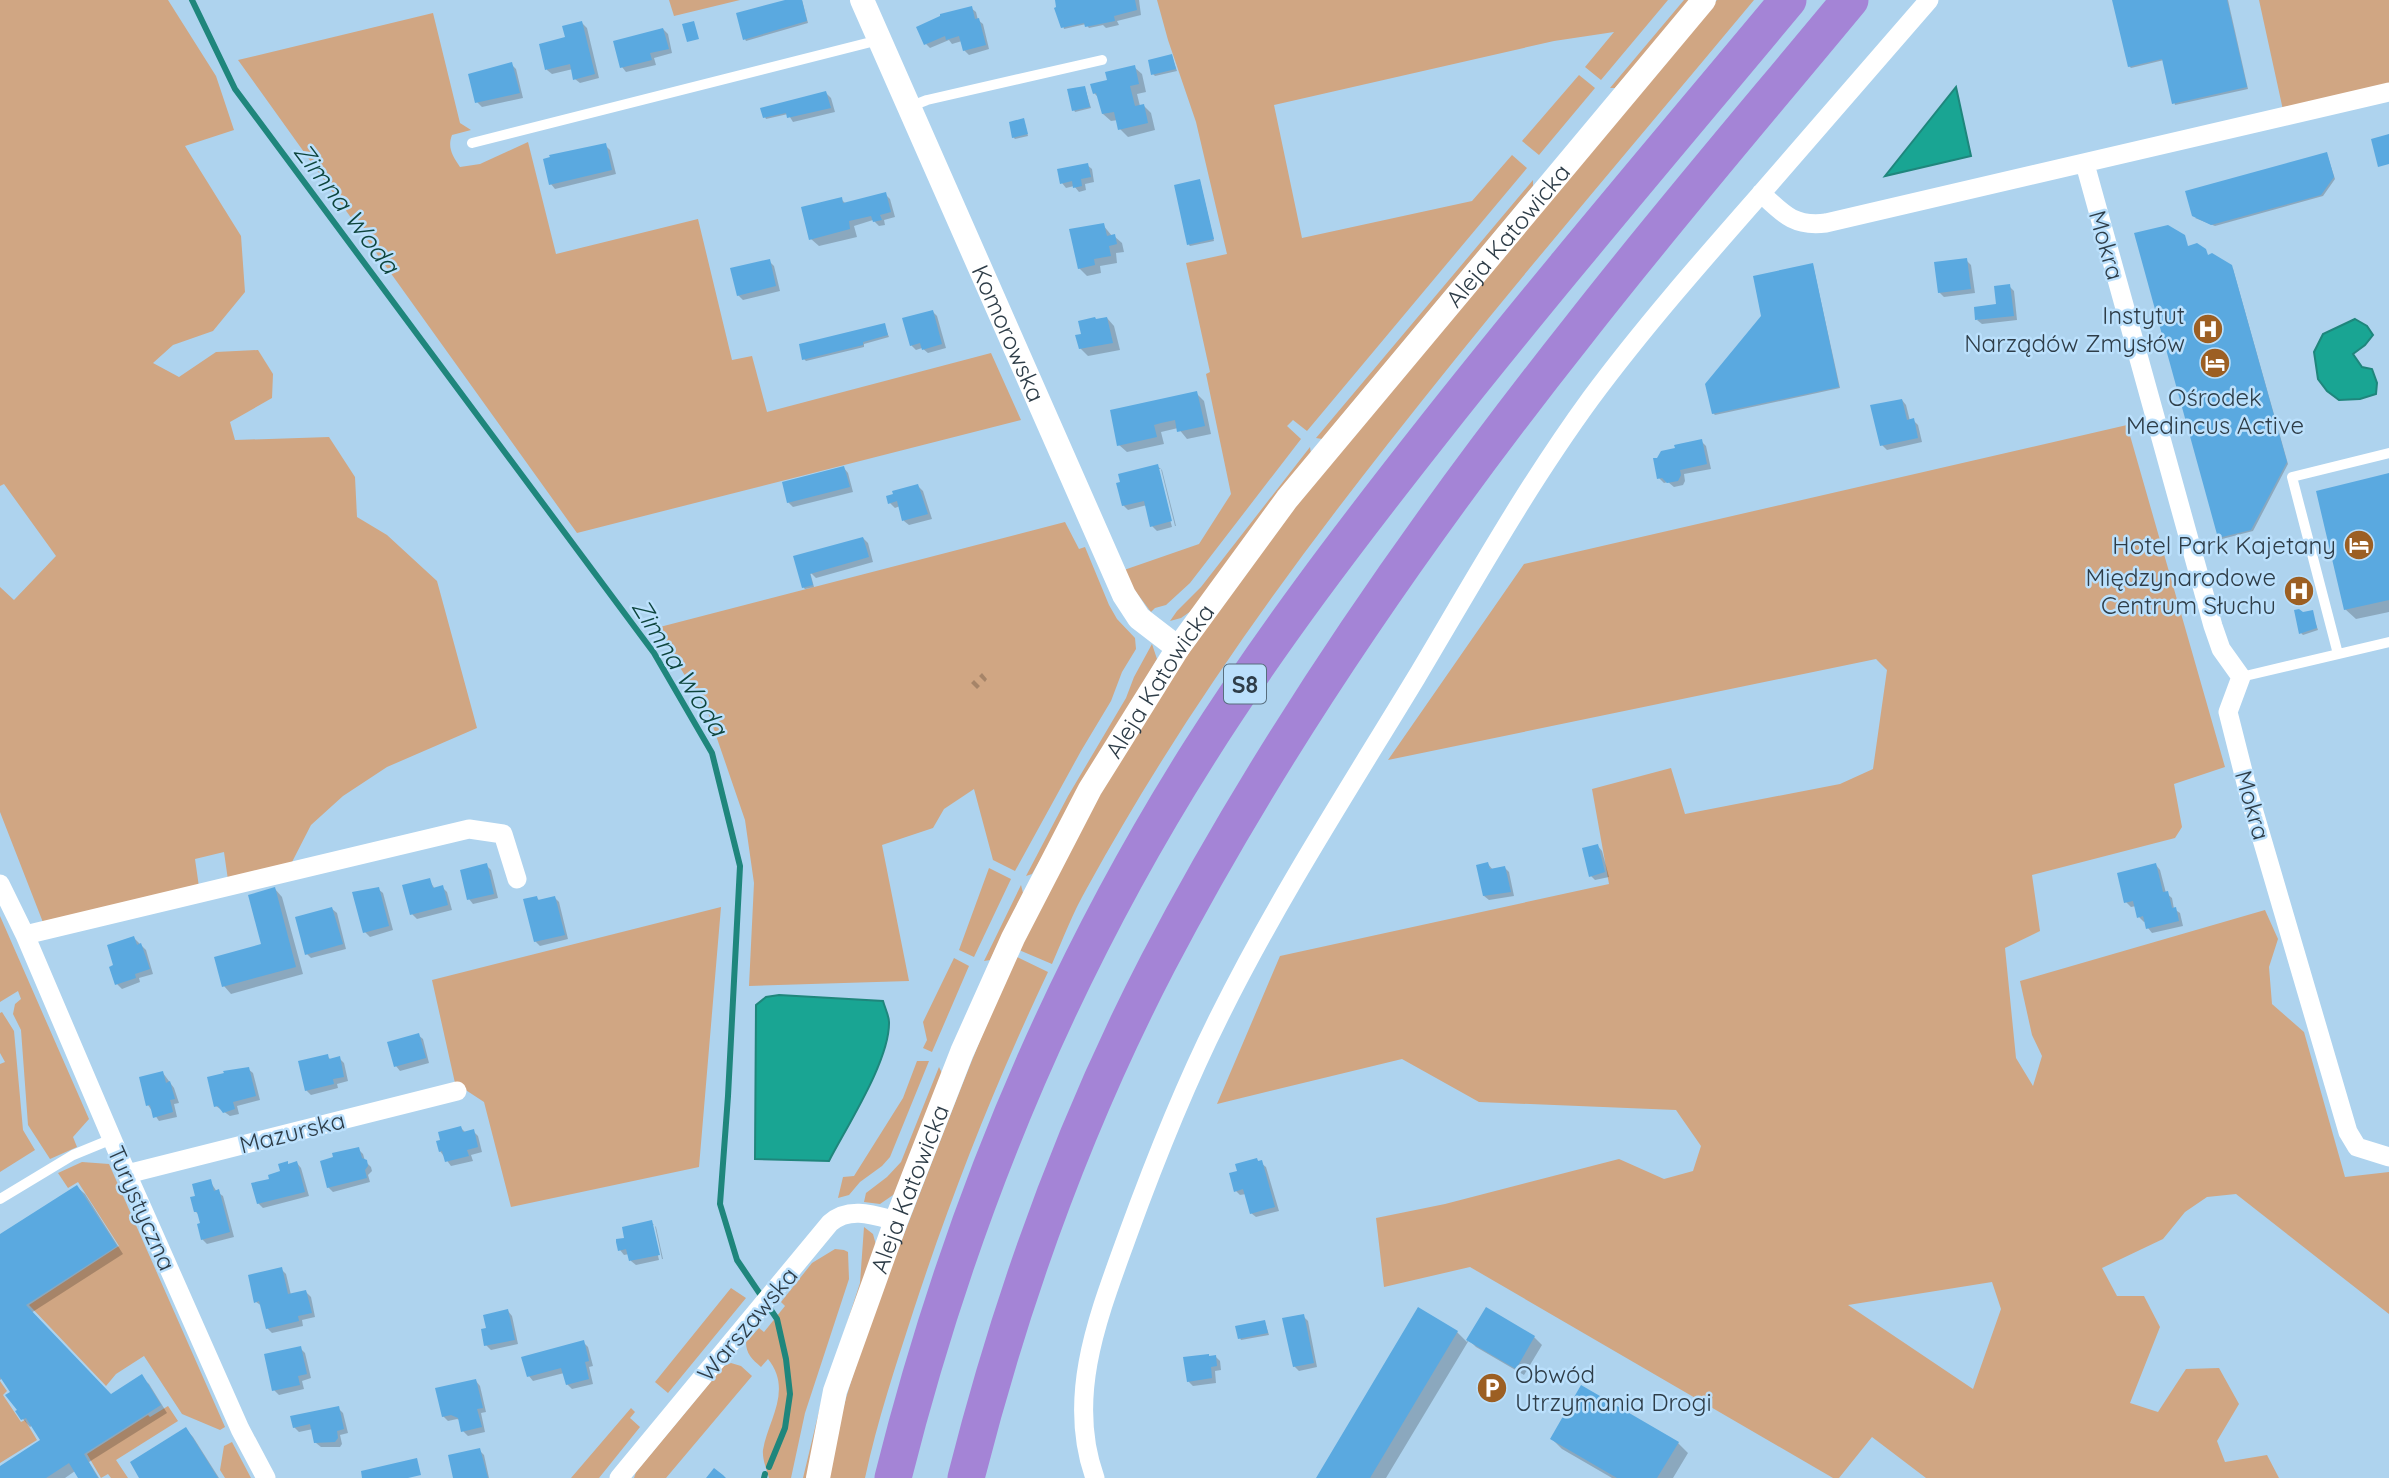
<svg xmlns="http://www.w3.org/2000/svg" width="2389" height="1478" viewBox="0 0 2389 1478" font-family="Quicksand,sans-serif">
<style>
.green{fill:#d0a683;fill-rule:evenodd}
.water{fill:#19a593;stroke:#1f867c;stroke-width:2}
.shadow{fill:#0003}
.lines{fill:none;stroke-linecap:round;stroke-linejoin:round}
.stream{stroke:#1f867c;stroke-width:6}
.building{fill:#5aa9e0}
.service{stroke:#fff;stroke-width:10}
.minor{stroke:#fff;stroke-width:19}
.tertiary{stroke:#fff;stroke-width:24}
.motorway{stroke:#a484d6;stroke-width:37}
.labels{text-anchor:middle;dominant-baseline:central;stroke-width:5;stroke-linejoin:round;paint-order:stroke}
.shield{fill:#bbe0fc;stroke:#586e7e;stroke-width:2}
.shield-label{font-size:23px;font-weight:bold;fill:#2e3d48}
.street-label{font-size:24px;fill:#2e3d48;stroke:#bbe0fc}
.poi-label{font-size:24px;fill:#2e3d48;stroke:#bbe0fc;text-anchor:end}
.water-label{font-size:26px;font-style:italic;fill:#0e453d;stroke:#bbe0fc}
</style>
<rect width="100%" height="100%" fill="#aed3ee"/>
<!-- green -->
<path class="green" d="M0,0H168L216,76L234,130L185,146L241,236L245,292L213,331L173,345L153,363L179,377L216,352L258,350L273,374L272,398L230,422L235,440L329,437L355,477L357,517L387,535L437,581L477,728L387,767L343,796L311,825L291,864L228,880L224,852L195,859L199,887L44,925L0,812V587L14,600L56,556L4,484L0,486Z
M669,0H740L674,16Z
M1157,0H1668L1601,80L1585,67L1614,32L1554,41L1274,105L1302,238L1472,201L1512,155L1527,168L1307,431L1293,420L1287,426L1301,439L1190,583L1166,605L1155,608L1151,612L1133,588L1124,570L1199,544L1231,494L1206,374L1210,372L1186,263L1227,254L1196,122L1168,40Z
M1684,0H1692L1615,88H1610Z
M1717,0H1754C1631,148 1505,294 1387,445C1276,586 1173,731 1087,888C1073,912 1063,939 1052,964L1019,950L1101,790L1174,673L1296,505Z
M2259,0H2389V84L2283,110Z
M433,13L460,123L471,130L452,135C447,148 453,156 460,167L480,164L528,142L556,254L698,219L732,360L752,356L767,412L991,353L1021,420L577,533L238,60Z
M1579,75L1595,88L1539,155L1522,141Z
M1533,180V186L1322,439L1316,438Z
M2127,425L2225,767L2174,784L2182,827L2175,838L2032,875L2040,931L2005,948L2016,1058L2033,1086L2042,1056L2032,1035L2020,981L2265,910L2278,939L2269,967L2272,1004L2304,1032L2345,1177L2389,1172V1314L2236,1194L2207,1197L2185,1212L2163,1239L2102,1268L2117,1296H2144L2160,1327L2130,1403L2158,1412L2186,1369L2219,1368L2239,1404L2217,1441L2225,1462L2267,1455L2279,1478H1926L1872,1437L1839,1478H1833L1470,1267L1384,1287L1376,1218L1445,1204L1619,1159L1664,1179L1693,1171L1701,1146L1676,1110L1479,1102L1402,1059L1217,1104L1280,956L1609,884L1592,789L1671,768L1685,814L1840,784L1873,769L1887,670L1876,659L1388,760L1524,564ZM1992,1282L2001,1309L1973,1389L1848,1305Z
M1310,447L1311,454L1191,611L1181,618L1170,621L1177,611L1201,587Z
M1065,522L1079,549L1085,547L1109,605L1117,619L1135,638L1136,649L1122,672L1111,701L1081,751L1015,871L993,860L974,789L944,809L933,828L882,845L909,981L749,986L754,883L745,820L709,715L656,628Z
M1152,644L1157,659L1032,874L1026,876L1068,796L1126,698L1134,677Z
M989,868L1011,879L974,957L959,950Z
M1021,885L1023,893L990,960L984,961Z
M721,907L699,1167L511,1207L484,1102L455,1083L432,980Z
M0,916L89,1119L73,1137L77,1147L50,1159L28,1125L21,1030L13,1014L15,1004L21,999L18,991L0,1002Z
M1015,956L1048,972C996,1082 952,1193 914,1309C896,1365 877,1421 865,1478H827C843,1390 876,1307 908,1224C943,1134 977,1045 1015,956Z
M954,958L969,966L932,1052L923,1048L927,1040L923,1022Z
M2,1012L14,1031L23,1130L35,1150L0,1172V1064L5,1062L0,1053V1013Z
M917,1061H929L890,1157L882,1166L860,1182L849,1195L838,1198L843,1177L854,1176L903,1098Z
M939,1067L942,1073L896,1193L880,1204L864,1202L866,1193L887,1177L901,1162Z
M82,1162L109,1164L225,1427L220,1430L182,1414L144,1356L116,1374L106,1386L29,1305L119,1246L78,1182L68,1188L58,1173Z
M864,1227L873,1234L876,1245L806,1478H803L821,1403L860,1283Z
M835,1249L844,1250L848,1252L849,1279L805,1413L791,1478H769C767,1470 762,1459 763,1450C768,1420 793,1390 768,1359L761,1367C752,1359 746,1354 746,1342L759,1328L764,1332L785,1306L781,1302L812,1263Z
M731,1288L746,1298L668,1393L655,1382Z
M731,1363L741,1366L752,1376L666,1478H634L636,1472L724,1366Z
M0,1381L7,1391L3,1395L21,1422L25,1420L37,1440L0,1463Z
M168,1406L178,1421L116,1460L128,1478H111L108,1474L101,1478L87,1454L148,1415L150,1417Z
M631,1408L635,1412L630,1418L640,1427L599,1478H571Z
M232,1442L251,1478H225L220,1470L224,1446Z"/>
<!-- water -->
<path class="water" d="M1956,87L1971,156L1885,176Z
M2355,319L2367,326L2373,335L2365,345L2353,354L2362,367L2372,369L2377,383L2376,394L2360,399L2339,400L2327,391L2318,379L2314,352L2323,334Z
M779,995L883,1001C885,1008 889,1016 889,1022C890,1060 847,1126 829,1161L755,1159L756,1005L766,997Z"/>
<!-- shadow -->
<path class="shadow" d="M794,0H802L808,23L746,41L745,39Z
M1057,0H1139L1141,15L1117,21L1119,25L1106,28L1103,25L1089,28L1086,24L1064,29Z
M2114,0H2228L2248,89L2175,105L2164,60L2131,68L2129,66Z
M971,8L976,12L978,20L983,24L989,49L969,55L964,50L962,41L952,44L949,40L930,48L926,44Z
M582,23L587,28L599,78L580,83L575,79L573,69L552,74L547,70L541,45L567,38Z
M663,29L668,34L672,53L654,58L656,65L626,72L622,67Z
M1172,56L1177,71L1155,76L1153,74Z
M511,64L516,69L523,98L482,107L477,102Z
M1134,67L1142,74L1146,92L1137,94L1140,106L1143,105L1151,113L1155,130L1128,137L1120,129L1118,120L1111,121L1103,114L1100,99L1094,93L1109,82Z
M1085,88L1091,108L1075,112L1074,110Z
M826,93L831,98L835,112L793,122L788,114L766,119L765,117Z
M1024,120L1028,136L1015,139L1013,137Z
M605,145L610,150L616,174L555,189L551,184Z
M2327,154L2335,179L2323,196L2215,226L2195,218Z
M1087,165L1092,169L1094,182L1085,184L1086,190L1079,192L1074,186L1066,188L1062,183Z
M1200,181L1214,241L1190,246L1189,245Z
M885,194L890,199L895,217L884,220L885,225L879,226L873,220L854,226L857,237L819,246L811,239L841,199L846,204Z
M1103,225L1112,236H1114L1122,243L1124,252L1116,253L1117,263L1100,266L1101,273L1087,276L1079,268Z
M2188,248L2233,269L2288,464L2253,531L2222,539Z
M1966,260L1971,265L1975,293L1944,297L1939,292Z
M769,261L774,266L780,291L743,300L738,295Z
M1813,265L1840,388L1715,415L1713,413Z
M2009,286L2014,291L2017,320L1982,324L1977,320L1998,306Z
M933,312L937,316L946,348L928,353L922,348L916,350L911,345Z
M1107,318L1114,326L1120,350L1088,356L1080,348Z
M884,325L889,337L864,344V347L806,361L804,359Z
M1196,393L1204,401L1211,434L1187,439L1178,428L1161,432L1164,444L1127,452L1119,445Z
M1902,400L1906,405L1910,421L1913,420L1918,425L1922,442L1887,450L1882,445Z
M1701,441L1706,446L1711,469L1684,474L1685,481L1683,485L1674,487L1668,482L1664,483L1659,478Z
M1157,466L1161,469H1157L1172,527L1157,531L1152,526L1147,505L1128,510L1123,505Z
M844,468L848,473L853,492L793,507L788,502Z
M1161,469L1162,470L1176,526H1175Z
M2389,475V612L2356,619L2345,609Z
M918,486L923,491L932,519L909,525L904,521L900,506L895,508L890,503Z
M863,538L868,543L873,562L816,578L810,572L814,587L805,589L803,587L795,557Z
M2312,612L2318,630L2303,635L2301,633L2303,614Z
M982,673L987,679L985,682L979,676Z
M974,680L980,686L977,689L971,683Z
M1598,846L1602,851L1609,877L1595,880L1591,876Z
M1488,864L1493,870L1504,867L1509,872L1514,896L1489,900L1484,896Z
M486,865L491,870L498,898L473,904L469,899Z
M2156,865L2160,870L2166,893L2172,898L2174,909L2180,913L2183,926L2152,933L2148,928L2146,921L2144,922L2139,917L2136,906L2131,907L2126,902Z
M429,880L435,889L442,887L447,892L452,910L417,919L412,914Z
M275,889L282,897L303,974L231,994L224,986L263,945Z
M378,889L383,893L393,930L370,937L365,932Z
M537,898L540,901L555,898L559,902L568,939L540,946L535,941Z
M332,909L337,913L346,949L311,958L307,954Z
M134,938L146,950L153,974L139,978L140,982L122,989L117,984Z
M418,1035L423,1039L429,1063L400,1071L396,1066Z
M327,1056L331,1060L339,1058L344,1063L348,1081L337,1084L338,1088L311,1095L306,1090Z
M248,1069L253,1073L260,1100L237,1106L239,1114L230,1116L216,1106Z
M163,1073L174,1088L179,1103L174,1104L177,1117L159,1121L148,1105Z
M461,1128L466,1133L473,1131L478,1136L482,1152L471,1155L473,1161L451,1166L440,1151Z
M358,1149L363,1154L365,1161L371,1167L372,1171L368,1175L370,1182L333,1192L328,1187Z
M1257,1160L1266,1167L1279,1211L1256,1217L1251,1213L1246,1194L1240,1195L1236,1191Z
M297,1163L301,1168L309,1196L263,1208L258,1203L272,1180Z
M210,1181L217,1192L223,1196L234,1237L207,1244L202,1239V1225L200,1216L195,1211L197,1197Z
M77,1187L85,1194L123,1254L31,1313L111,1396L141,1377L149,1384L167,1413L89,1462L99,1478H80L75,1471L65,1478H0V1468L43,1441L33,1425L30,1427L23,1419L12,1393L3,1378L0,1380V1237Z
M651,1222L654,1225H651L659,1260L636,1265L631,1261L629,1254L624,1255L620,1250L626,1239Z
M655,1226L656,1227L663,1259H662Z
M281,1269L286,1274L291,1295L306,1292L311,1297L315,1317L302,1320L303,1326L272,1333L267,1328L262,1306L256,1302Z
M1486,1309L1534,1337L1542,1345L1524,1375L1476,1347L1469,1340L1386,1478H1318L1457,1332L1467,1342Z
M508,1311L512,1316L518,1344L491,1350L486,1345Z
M1303,1316L1308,1321L1317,1367L1299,1371L1294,1366Z
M1265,1322L1269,1335L1241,1340L1240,1338Z
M583,1342L588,1347L593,1366L589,1367L593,1384L572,1389L567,1384L564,1373L533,1381L529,1376Z
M300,1348L305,1353L311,1378L302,1381L304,1389L279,1395L274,1390Z
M1215,1356L1220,1361L1221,1370L1215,1371L1216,1383L1193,1386L1188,1381Z
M476,1381L480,1386L486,1412L481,1413L485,1432L468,1436L463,1431L460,1420L457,1419L448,1421L443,1416Z
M338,1408L343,1413L348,1433L340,1435L342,1444L340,1447H321L316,1443L313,1429L299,1432L294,1427Z
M186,1429L193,1437L219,1478H140Z
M1552,1439L1678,1443L1688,1453L1673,1478H1612L1562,1449Z
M479,1450L484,1455L489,1478H455Z"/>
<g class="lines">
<!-- stream -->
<path class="stream" d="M192,0L235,89L654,653L712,753L740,866L728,1096L720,1204L737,1260L777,1319L786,1359L790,1394L785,1428L769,1467
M764,1478L765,1474"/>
</g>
<!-- building -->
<path class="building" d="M785,0H802L807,21L743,40L736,13Z
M1055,0H1135L1137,10L1114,16L1115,21L1085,27L1084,23L1061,28L1054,8L1056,7Z
M2112,0H2227L2247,87L2172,104L2162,59L2128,67Z
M972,6L975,19L979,18L986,45L963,51L959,36L946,40L945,36L924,45L916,27L940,16V14Z
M582,21L595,74L573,80L570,64L545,70L539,44L565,37L562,26Z
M694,21L699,39L687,42L682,24Z
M663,28L669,49L650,53L652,60L620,68L613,41Z
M1172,54L1176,69L1151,75L1148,60Z
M512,62L520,93L475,103L468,74Z
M1135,65L1139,84L1130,86L1135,106L1144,104L1148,123L1118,130L1114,112L1102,114L1096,93L1093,94L1090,84L1107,80L1105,72Z
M1085,86L1090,107L1072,111L1067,89Z
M826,91L831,108L787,118L786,113L763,118L760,108Z
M1024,118L1028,134L1012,138L1009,122Z
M2389,134V164L2378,167L2371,139Z
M606,143L612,170L549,185L543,159L550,157L549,155Z
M2327,152L2334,177L2321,195L2211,225L2192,216L2185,191Z
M1088,163L1091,177L1081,179L1082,186L1073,188L1072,181L1060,184L1057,169Z
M1200,179L1214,239L1187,245L1174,185Z
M886,192L891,212L880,215L882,220L873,222L871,216L849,221L850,229L809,240L801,207L842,197L843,203Z
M1104,223L1107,236L1115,234L1117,244L1109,246L1111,256L1094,259L1095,265L1078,269L1069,229Z
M2168,225L2185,235L2188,246L2197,243L2206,249L2208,255L2212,253L2232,265L2287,462L2251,530L2218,538L2134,233Z
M1967,258L1971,289L1938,293L1934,262Z
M770,259L776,286L737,296L730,268Z
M1813,263L1839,387L1712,414L1705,384L1761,316L1753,276Z
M2010,284L2014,316L1975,320L1974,307L1996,304L1994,286Z
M933,310L942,344L922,350L920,343L910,346L902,318Z
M1095,317L1096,319L1107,317L1113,343L1079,349L1075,335L1081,334L1078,321Z
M885,323L888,335L863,342V345L802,360L799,344Z
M1197,391L1205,426L1177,432L1175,420L1161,423L1154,425L1157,437L1117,446L1110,410Z
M1902,399L1907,420L1914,418L1918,438L1880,446L1870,405Z
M1702,439L1707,464L1680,470L1681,475L1678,481L1667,483L1662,478L1657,479L1653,458H1657L1661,451L1675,448L1674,445Z
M1158,464L1172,521L1150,527L1144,501L1122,506L1116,483L1120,482L1118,474Z
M844,466L850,487L787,503L782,482Z
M2389,473V600L2344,610L2316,491Z
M918,484L928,514L902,521L897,501L888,504L886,496L893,494L892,491Z
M863,537L869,557L810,574L813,585L802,588L793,556Z
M2299,609L2303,612L2313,610L2317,628L2299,634L2294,610Z
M1598,844L1605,872L1589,877L1582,848Z
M1488,862L1490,869L1505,866L1511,892L1483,896L1476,865Z
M487,863L494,894L467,900L460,870Z
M2156,863L2163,892L2168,891L2172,908L2176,907L2179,921L2146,929L2143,916L2137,918L2133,901L2124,903L2117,873Z
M430,878L433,888L443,885L448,905L410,915L402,885Z
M275,887L296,967L222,987L214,957L261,944L248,895Z
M379,887L389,926L363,933L352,892Z
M537,896L538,900L555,896L565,935L534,942L523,899Z
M332,907L343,944L305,955L295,917Z
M134,936L137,945L141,943L150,969L135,974L136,978L115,985L109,967L113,965L107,945Z
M419,1033L426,1058L394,1067L387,1042Z
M328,1054L329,1059L340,1056L344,1077L333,1079L334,1084L305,1091L298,1061Z
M249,1067L256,1096L233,1102L235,1109L223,1113L218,1106L214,1107L207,1077L224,1073L223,1071Z
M163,1071L166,1083L170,1081L175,1099L170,1100L173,1112L153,1118L150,1105L146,1106L139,1077Z
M461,1126L463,1132L474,1129L478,1147L467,1150L469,1156L445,1162L442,1151L439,1152L436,1141L440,1140L438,1132Z
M359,1147L362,1158L367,1160L368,1166L365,1170L367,1178L327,1188L320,1161L333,1157L332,1153Z
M1257,1158L1258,1161L1262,1160L1275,1207L1250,1214L1243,1189L1234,1192L1229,1173L1237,1171L1235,1164Z
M288,1161V1164L297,1161L305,1192L257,1204L251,1183L269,1179L268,1175L280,1171L278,1164Z
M211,1179L214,1191L219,1189L230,1232L201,1240L197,1224L200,1223L197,1212H194L190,1197L195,1196L192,1184Z
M77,1185L117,1246L26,1305L111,1394L142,1374L161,1405L84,1454L98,1478H78L69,1463L46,1478H0V1466L40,1440L26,1418L21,1420L15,1411L17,1410L5,1395L10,1392L0,1377V1234Z
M652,1220L660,1255L629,1261L626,1249L618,1251L616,1242V1239L624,1238L622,1227Z
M282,1267L288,1294L306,1290L312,1313L298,1316L299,1321L266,1329L259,1301L254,1303L248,1275Z
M1418,1307L1458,1331L1370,1478H1316Z
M1486,1307L1535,1336L1516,1369L1466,1340Z
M508,1309L515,1340L484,1346L481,1329L486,1328L483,1315Z
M1304,1314L1314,1363L1293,1367L1282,1318Z
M1265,1320L1268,1333L1238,1339L1235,1326Z
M584,1340L589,1361L585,1362L589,1379L566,1385L561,1368L527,1377L521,1357Z
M301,1346L307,1374L298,1376L300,1385L272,1391L264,1354Z
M1209,1354V1356L1216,1355L1217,1366L1211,1367L1212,1378L1187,1382L1183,1357Z
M476,1379L483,1408L477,1409L482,1427L461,1432L458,1418L451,1415L442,1417L435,1388Z
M1581,1385L1679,1442L1657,1478H1617L1550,1439Z
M339,1406L344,1429L337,1431L338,1438L335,1442L314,1443L310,1424L293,1428L290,1416Z
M186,1427L218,1478H139L130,1462Z
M480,1448L488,1478H453L448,1455Z
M417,1458L421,1475L408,1478H362L361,1471Z
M714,1468L723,1475L726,1478H706Z"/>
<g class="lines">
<!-- service -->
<path class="service" d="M909,107L927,100L1102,60
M472,143L879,40
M2338,654L2292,477L2389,453
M2241,677L2389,642
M0,1199L73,1155L112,1139"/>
<!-- minor -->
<path class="minor" d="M2085,164L2213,626L2221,649L2241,677L2228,712L2249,795L2348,1132L2357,1147L2389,1157
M1761,193C1783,214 1794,227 1826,223L2389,92
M0,884L25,935L127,1174L240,1429L266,1478
M25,935L469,829L503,834L517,879
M127,1174L457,1091
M619,1478L830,1223C849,1206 874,1215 896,1221
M1095,1478C1065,1395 1100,1312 1128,1234C1155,1160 1184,1087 1219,1017C1277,900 1348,790 1416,678C1472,584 1526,487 1591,398C1643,328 1700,263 1758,197C1815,131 1872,66 1929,0"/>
<!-- tertiary -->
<g class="tertiary">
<path id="s1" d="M862,0L1124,595L1139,618L1178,648"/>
<path id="s2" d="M818,1478L835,1391L896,1221L962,1052L1013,938L1090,789L1178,648L1287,499L1704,0"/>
</g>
<!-- motorway -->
<path class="motorway" d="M893,1478C957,1222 1058,976 1199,753C1269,642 1349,537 1431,433C1547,286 1668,144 1788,0
M966,1478C1011,1300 1073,1127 1158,963C1275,739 1421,529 1578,331C1666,218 1759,110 1850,0"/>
</g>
<!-- icons -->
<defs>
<g id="hospital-disc" transform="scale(1.575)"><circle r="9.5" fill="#9c5f23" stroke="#bbe0fc"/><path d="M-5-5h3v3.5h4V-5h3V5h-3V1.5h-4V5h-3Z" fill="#fff"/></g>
<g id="hotel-disc" transform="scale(1.575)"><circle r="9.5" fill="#9c5f23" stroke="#bbe0fc"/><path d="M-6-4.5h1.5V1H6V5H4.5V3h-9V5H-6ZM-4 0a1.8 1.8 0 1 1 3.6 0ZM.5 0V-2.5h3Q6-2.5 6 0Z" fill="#fff"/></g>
<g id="parking-disc" transform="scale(1.575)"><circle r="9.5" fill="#9c5f23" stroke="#bbe0fc"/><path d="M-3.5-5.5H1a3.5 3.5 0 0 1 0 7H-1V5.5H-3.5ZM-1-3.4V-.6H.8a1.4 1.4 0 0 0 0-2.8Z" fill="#fff"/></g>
</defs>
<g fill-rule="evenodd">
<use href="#hospital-disc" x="2208" y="329"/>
<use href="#hotel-disc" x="2215" y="363"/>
<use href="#hotel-disc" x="2359" y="545"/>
<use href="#hospital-disc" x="2299" y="591"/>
<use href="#parking-disc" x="1492" y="1388"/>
</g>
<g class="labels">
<!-- shield labels -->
<rect class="shield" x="1224" y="664.5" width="42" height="39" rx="5"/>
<g class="shield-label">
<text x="1245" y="684">S8</text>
</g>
<!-- street labels -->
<g class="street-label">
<text stroke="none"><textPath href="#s2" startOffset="1438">Aleja Katowicka</textPath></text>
<text transform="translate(2107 245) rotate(74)">Mokra</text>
<text stroke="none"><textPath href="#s1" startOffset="364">Komorowska</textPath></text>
<text stroke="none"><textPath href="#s2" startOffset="872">Aleja Katowicka</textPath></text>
<text transform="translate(2253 805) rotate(74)">Mokra</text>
<text transform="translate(292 1132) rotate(-14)">Mazurska</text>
<text stroke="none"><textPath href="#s2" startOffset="304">Aleja Katowicka</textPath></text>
<text transform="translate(142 1208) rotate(66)">Turystyczna</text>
<text transform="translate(747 1324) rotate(-50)">Warszawska</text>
</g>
<!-- poi labels -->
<g class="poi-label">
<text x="2185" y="315">Instytut<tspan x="2185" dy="28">Narządów Zmysłów</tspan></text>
<text x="2215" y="397" text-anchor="middle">Ośrodek<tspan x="2215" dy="28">Medincus Active</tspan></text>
<text x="2336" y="545">Hotel Park Kajetany</text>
<text x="2276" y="577">Międzynarodowe<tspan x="2276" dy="28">Centrum Słuchu</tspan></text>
<text x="1515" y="1374" text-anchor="start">Obwód<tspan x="1515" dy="28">Utrzymania Drogi</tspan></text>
</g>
<!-- water labels -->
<g class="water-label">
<text transform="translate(347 208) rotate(53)">Zimna Woda</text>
<text transform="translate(680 667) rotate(58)">Zimna Woda</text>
</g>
</g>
</svg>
